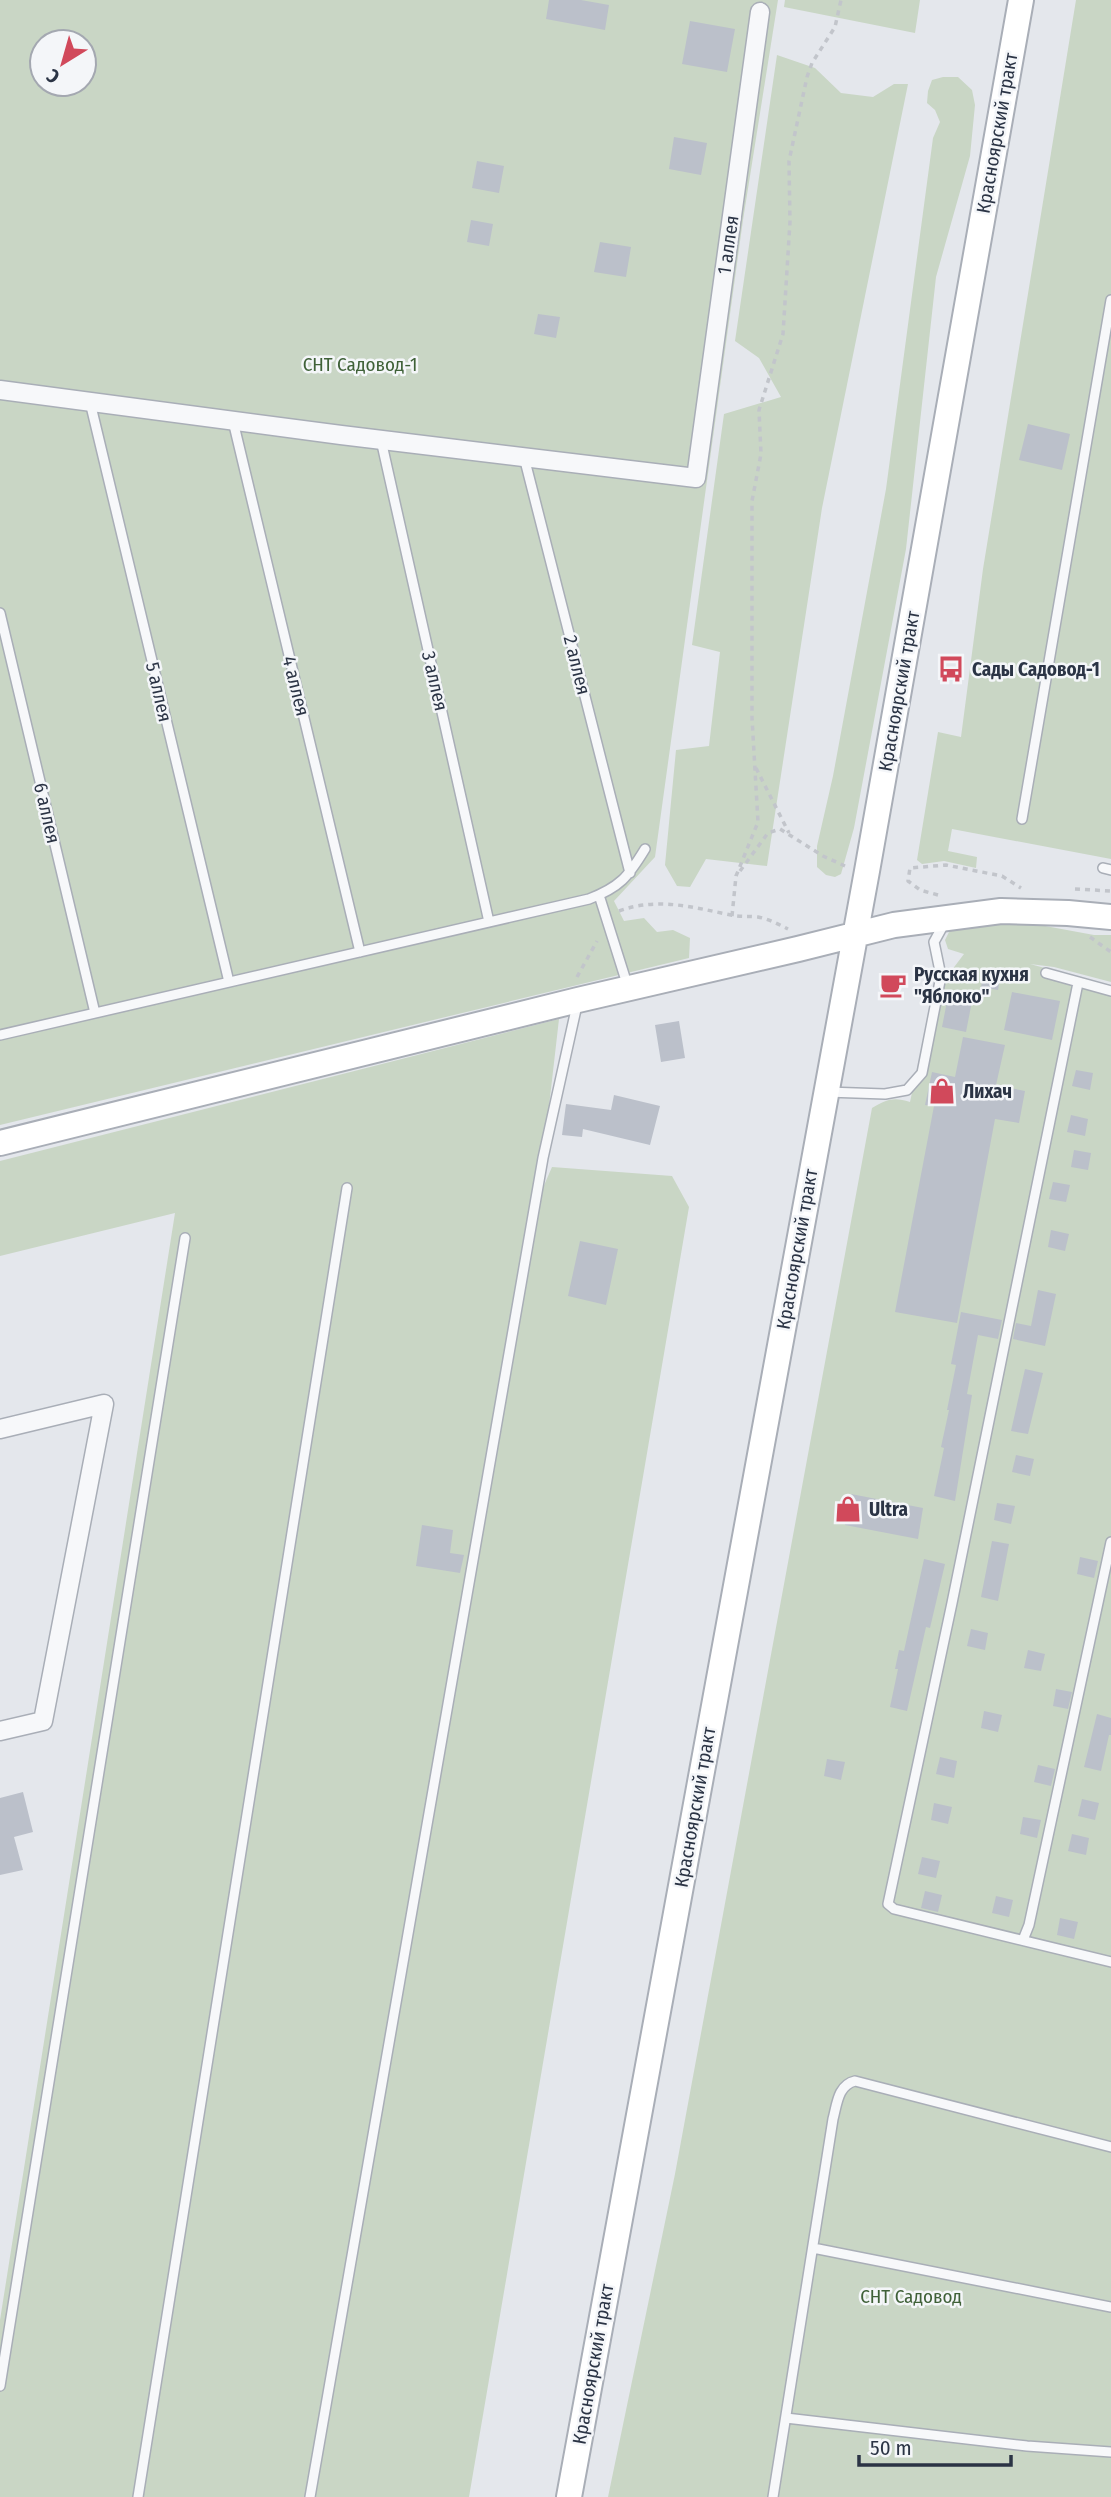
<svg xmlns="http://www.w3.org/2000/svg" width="1111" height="2497" viewBox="0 0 1111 2497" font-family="'Fira Sans Condensed',sans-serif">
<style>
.green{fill:#c9d6c5;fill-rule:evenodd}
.building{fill:#bbc0ca}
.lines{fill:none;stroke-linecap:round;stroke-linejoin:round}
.lane-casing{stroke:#a9aeb7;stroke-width:12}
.street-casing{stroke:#a9aeb7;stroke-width:21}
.secondary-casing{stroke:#a9aeb7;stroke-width:28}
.path{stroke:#c2c5cb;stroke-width:3.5;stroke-dasharray:5 5;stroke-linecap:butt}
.lane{stroke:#f7f8fa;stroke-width:9}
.street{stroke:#f7f8fa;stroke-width:18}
.secondary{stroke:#fff;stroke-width:24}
.labels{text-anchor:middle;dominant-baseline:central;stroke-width:5;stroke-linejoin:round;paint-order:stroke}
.street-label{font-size:19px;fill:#2b3445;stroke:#f4f6f9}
.park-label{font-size:19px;fill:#3f6138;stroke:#f4f6f9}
.poi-label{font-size:19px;font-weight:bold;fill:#2b3445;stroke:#f4f6f9;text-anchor:start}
</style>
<rect width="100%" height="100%" fill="#e4e7ec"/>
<!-- green -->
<path class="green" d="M0,0H778L743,220L655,857L614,901L624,921L644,918L657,932L673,930L690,938L689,958L0,1125ZM42,42H84V84H42Z
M785,0H920L915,33L784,7Z
M1076,0H1111V859L952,829L948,851L977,857L976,868L944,861L922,864L917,860L938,732L961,737L983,569Z
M777,55L815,68L841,93L873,97L894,84H908L822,508L767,866L706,859L690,887L677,886L665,865L676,750L709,746L720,652L692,645L724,414L781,397L759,358L735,341Z
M943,77H958L972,90L975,105L970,156L936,277L906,549L854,828L841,874L835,877L826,875L817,867V846L833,776L886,489L933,138L940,122L935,110L927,103L928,91L932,80Z
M1029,923L1094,935H1111V982L1054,967L1030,964L1111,986V2497H608L675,2174L872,1108C887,1099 894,1097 910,1102L933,995L964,954L948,949L945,940L949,932L956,926Z
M559,1019L548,1115L555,1114L542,1190L552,1167L672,1176L689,1207L469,2497H0V2320L175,1213L0,1256V1161Z"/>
<!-- building -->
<path class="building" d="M549,0H581L609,5L605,30L546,19Z
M690,21L735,29L727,72L682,64Z
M674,137L707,143L701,175L669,169Z
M477,161L504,166L499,193L472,188Z
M471,220L493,224L489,246L467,242Z
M600,242L631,247L626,277L594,272Z
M538,314L560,317L556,338L534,334Z
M1028,424L1070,434L1062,470L1019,460Z
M984,970L1001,974L998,990L981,987Z
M949,991L973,996L966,1032L942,1027Z
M1012,992L1060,1001L1052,1040L1004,1030Z
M679,1021L685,1058L661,1062L655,1025Z
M963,1037L1005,1045L996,1085L1025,1091L1019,1123L995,1119L957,1323L895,1312L934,1106L925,1105L932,1072L955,1077Z
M1076,1070L1093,1073L1090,1090L1072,1086Z
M614,1095L660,1106L650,1145L583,1129L582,1137L562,1135L566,1104L611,1110Z
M1071,1115L1088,1119L1085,1136L1067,1132Z
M1074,1150L1091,1153L1088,1170L1071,1167Z
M1053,1182L1070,1185L1066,1202L1049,1199Z
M1051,1230L1069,1234L1065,1251L1048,1247Z
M580,1241L618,1249L606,1305L568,1296Z
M1038,1290L1056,1294L1045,1346L1013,1339L1016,1323L1031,1326Z
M961,1312L1002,1320L998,1339L978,1335L967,1394L972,1395L955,1501L934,1496L944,1448L941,1447L949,1410H947L956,1365L951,1364Z
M1025,1369L1043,1373L1028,1434L1011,1431Z
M1016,1455L1034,1459L1030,1476L1012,1472Z
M851,1494L923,1508L918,1539L845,1525Z
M997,1503L1015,1506L1011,1524L994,1520Z
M422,1525L453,1530L450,1553L464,1555L460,1573L416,1566Z
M992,1541L1009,1544L998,1601L981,1597Z
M1080,1557L1098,1561L1094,1578L1077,1574Z
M924,1559L945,1564L930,1628L926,1627L907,1711L890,1707L898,1669H895L899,1650L904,1651Z
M971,1629L988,1633L985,1650L967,1646Z
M1028,1650L1045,1654L1041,1671L1024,1668Z
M1056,1689L1072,1692L1068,1709L1053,1706Z
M984,1711L1002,1715L998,1732L981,1728Z
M1097,1714L1111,1718V1735H1109L1101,1771L1084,1767Z
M940,1757L957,1761L954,1778L936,1774Z
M827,1759L845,1762L841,1780L824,1776Z
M1038,1765L1055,1769L1051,1786L1034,1782Z
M23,1792L33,1832L14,1837L23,1870L0,1875V1798Z
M1082,1799L1099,1803L1095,1820L1078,1816Z
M934,1803L952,1807L948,1824L931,1820Z
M1023,1817L1041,1820L1037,1838L1020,1834Z
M1072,1834L1089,1838L1086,1855L1068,1851Z
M922,1857L940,1861L936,1878L918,1874Z
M925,1891L942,1895L938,1912L921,1908Z
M996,1896L1013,1900L1009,1917L992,1913Z
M1060,1918L1078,1922L1074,1939L1057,1935Z"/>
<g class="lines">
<!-- lane casing -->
<g class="lane-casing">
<path id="lane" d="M90,402L229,982
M233,421L360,952
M381,440L489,922
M524,457L630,873
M0,613L95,1013
M1022,819L1111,300
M1103,868L1111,870
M599,895L628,987
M1046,973L1111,991
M1078,983L952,1603L888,1904L894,1909L1111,1962
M0,1035L589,899C620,887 628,877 645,849
M827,1092L885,1094L907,1090L922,1073L941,976L934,942L945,922
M1023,1940L1029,1925L1111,1542
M813,2248L1111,2307
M0,2386L185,1238
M786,2418L1027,2446L1111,2452
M138,2497L347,1188
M310,2497L543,1158L577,1005
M773,2497L833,2119C837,2104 838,2085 855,2081L1111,2147"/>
</g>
<!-- street casing -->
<g class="street-casing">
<path id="street" d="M0,390L341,435L696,478L760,12
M0,1429L104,1404L43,1721L0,1731"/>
</g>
<!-- secondary casing -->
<g class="secondary-casing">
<path id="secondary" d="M0,1143L578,1000L798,949L894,925L1001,911L1068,913L1111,917
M569,2497L867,871L1021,0"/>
</g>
<!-- path -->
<path class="path" d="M756,768L789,833
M740,871L768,833L780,829L823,856L845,866
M1075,889L1111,891
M938,895L920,890L908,881L910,868L946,865L1002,876L1021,888
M619,911C657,897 692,907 731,915C740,917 748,916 758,917C769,919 778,924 788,929
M732,916L736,876L758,822L752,718V501L761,454L759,410L783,334L790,222L789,161L807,77L812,63L835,27L841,0
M1090,937L1111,952
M577,977L597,941"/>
<!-- lane -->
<use href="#lane" class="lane"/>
<!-- street -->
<use href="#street" class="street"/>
<!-- secondary -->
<use href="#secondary" class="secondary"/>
</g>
<!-- icons -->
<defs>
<g id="bus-bare" transform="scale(2.1)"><path d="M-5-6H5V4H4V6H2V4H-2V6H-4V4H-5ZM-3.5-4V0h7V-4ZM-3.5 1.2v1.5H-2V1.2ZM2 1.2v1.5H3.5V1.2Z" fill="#d1495b" stroke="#f4f6f9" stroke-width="2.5" paint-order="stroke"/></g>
<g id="cafe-bare" transform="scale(2.1)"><path d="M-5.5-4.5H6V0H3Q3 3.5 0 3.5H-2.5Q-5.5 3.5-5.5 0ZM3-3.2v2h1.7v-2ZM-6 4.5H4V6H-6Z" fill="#d1495b" stroke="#f4f6f9" stroke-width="2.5" paint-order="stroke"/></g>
<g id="shop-bare" transform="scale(2.1)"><path d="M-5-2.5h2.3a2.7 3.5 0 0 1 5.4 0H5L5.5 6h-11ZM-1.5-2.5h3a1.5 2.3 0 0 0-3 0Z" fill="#d1495b" stroke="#f4f6f9" stroke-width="2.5" paint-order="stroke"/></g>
</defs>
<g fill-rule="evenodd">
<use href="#bus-bare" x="951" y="669"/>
<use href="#cafe-bare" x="893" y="985"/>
<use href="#shop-bare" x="942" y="1091"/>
<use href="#shop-bare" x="848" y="1509"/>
</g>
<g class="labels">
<!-- street labels -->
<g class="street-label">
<text transform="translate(997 133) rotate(-80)">Красноярский тракт</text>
<text transform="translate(728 245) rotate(-82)">1 аллея</text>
<text transform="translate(577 665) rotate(76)">2 аллея</text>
<text transform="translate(435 681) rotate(77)">3 аллея</text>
<text transform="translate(296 686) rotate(76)">4 аллея</text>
<text transform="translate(899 691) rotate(-80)">Красноярский тракт</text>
<text transform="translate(159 692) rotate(77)">5 аллея</text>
<text transform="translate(47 813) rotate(77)">6 аллея</text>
<text transform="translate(797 1249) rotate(-80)">Красноярский тракт</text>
<text transform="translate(695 1807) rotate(-80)">Красноярский тракт</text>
<text transform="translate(593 2364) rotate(-80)">Красноярский тракт</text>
</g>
<!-- park labels -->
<g class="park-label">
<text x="360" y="364">СНТ Садовод-1</text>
<text x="911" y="2296">СНТ Садовод</text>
</g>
<!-- poi labels -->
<g class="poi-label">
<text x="972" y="669">Сады Садовод-1</text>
<text x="914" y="974">Русская кухня<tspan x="914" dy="22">"Яблоко"</tspan></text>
<text x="963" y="1091">Лихач</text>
<text x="869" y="1509">Ultra</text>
</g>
</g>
<!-- north arrow -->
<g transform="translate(63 63) rotate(217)"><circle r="33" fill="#f4f6f9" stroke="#a4a8b1" stroke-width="2"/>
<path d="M0-5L12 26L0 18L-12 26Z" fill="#d1495b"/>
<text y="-10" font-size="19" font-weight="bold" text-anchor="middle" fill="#2b3445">С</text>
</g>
<!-- scale -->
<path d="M859 2455v10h152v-10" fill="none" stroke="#2b3445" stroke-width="3.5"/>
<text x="870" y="2455" font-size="21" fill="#2b3445" stroke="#f4f6f9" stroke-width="5" paint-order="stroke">50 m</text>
</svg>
